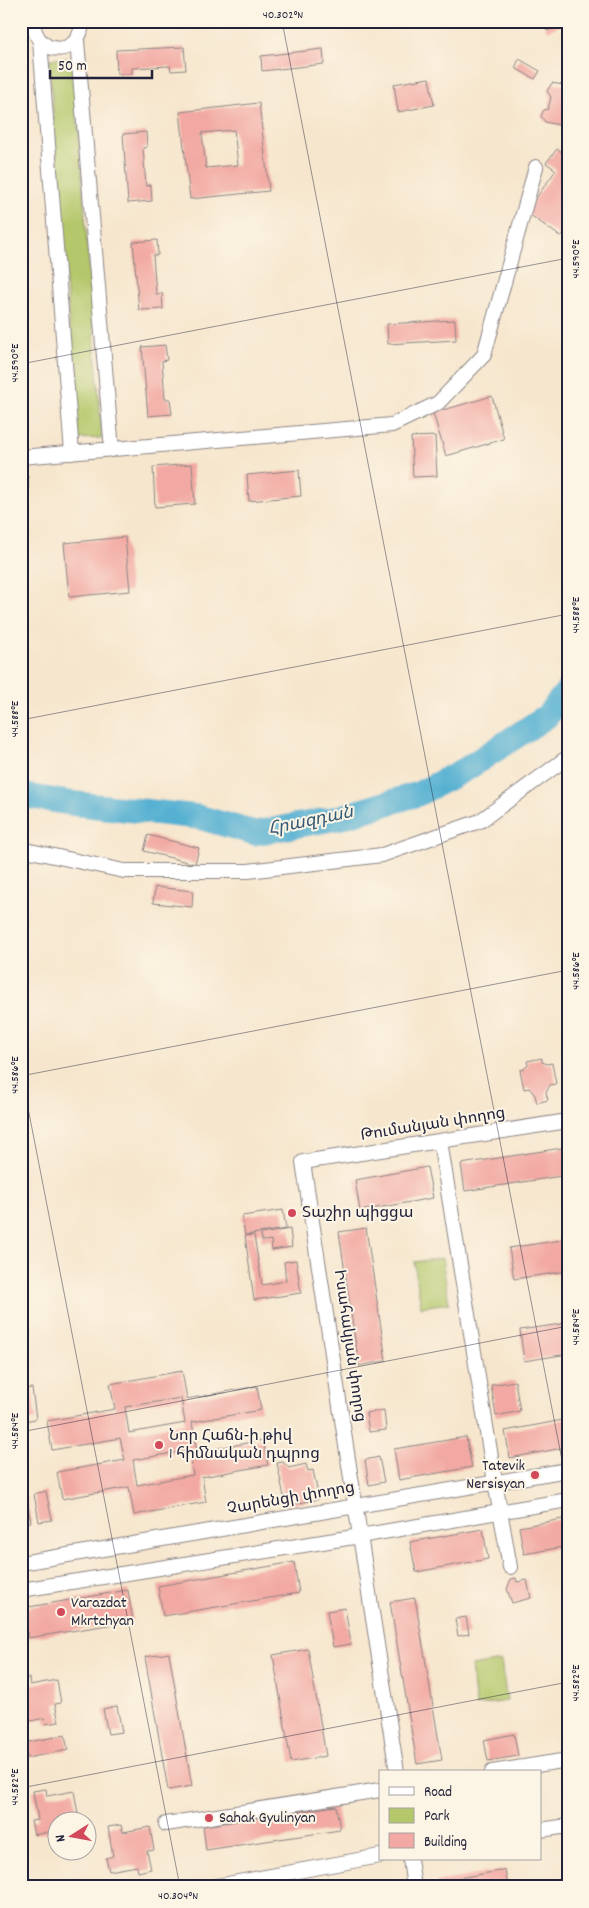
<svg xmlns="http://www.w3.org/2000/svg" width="589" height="1908" viewBox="0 0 589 1908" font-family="Dekko,'Noto Sans Armenian',sans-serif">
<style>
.green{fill:#b4c76b;stroke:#6b7453}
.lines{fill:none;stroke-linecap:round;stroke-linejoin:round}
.river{stroke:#54b0d2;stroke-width:25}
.building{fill:#f2a9a3;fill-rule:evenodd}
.minor-casing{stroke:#8c8484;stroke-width:16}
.minor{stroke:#fff;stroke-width:14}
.ticks{fill:none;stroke:#22223b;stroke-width:1;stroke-opacity:0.45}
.poi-dot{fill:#d1495b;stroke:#fcf5e5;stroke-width:2}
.labels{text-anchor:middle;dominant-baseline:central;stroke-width:4;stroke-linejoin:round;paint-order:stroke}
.street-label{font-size:16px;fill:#22223b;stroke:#fcf5e5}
.poi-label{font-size:16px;fill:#22223b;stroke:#fcf5e5;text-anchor:start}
.water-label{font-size:18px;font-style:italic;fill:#365b77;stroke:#fcf5e5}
.neatline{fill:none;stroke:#22223b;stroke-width:2}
.ticks-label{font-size:12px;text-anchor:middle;fill:#22223b}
</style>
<rect width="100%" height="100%" fill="#fcf5e5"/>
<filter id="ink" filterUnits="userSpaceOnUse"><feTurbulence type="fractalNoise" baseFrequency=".02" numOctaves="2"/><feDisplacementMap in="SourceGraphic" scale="10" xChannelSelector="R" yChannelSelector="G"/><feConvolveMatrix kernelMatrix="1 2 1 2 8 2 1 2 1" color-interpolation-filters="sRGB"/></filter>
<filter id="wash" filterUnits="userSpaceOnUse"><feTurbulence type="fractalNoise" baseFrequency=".0096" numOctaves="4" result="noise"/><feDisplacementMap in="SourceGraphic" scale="20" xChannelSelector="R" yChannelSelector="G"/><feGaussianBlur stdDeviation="1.12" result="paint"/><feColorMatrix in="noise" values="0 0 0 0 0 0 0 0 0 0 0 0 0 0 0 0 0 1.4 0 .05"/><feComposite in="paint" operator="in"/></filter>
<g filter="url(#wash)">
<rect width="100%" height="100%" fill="#f6e6cd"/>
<!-- green -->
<path class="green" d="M73,58L102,438L78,439L49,59Z
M442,1258L449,1303L421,1307L414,1262Z
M501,1661L507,1701L476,1706L471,1666Z"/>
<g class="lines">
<!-- river -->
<path class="river" d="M21,795L69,803L198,817L255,833L338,818L418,794L466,769L547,716L568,690"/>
</g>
<g id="blocks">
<!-- building -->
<path class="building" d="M543,21H568V22L547,31Z
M184,47L186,70L171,71L170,66L132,68V74H117L116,50Z
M323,49L324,64L262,71L261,56Z
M519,59L540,71L535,79L515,68Z
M429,78L434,105L398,112L394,84Z
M552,83L568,86V127L545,122L541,116L544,110L548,109L551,97L547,91Z
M259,103L269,191L190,199L180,112ZM234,130L238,165L206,168L202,133Z
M146,132L147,147L143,148L146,186L151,185L152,201L128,203L123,134Z
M557,149L567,155L568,154V227L561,237L526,212L556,170L546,163Z
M157,240L158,255H153L156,294L162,293L163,309L139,310L133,242Z
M455,320L456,340L388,344L387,324Z
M165,345L167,360L162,361L165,399H170L172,414L148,416L142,347Z
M564,365H568V391H566Z
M21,382H23L26,426H21Z
M492,396L504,439L446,456L433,413Z
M435,436L437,476L413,477L411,437Z
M192,464L195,504L155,507L153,467Z
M299,470L301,496L249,501L247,475Z
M28,476L30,517H21V477Z
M125,537L130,591L69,597L64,543Z
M148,835L199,848L195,864L144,851Z
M155,887L193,891L192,907L153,903Z
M542,1058V1062L547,1064L552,1063L556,1084L550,1085L546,1093L548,1100L537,1103L535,1095L529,1088L524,1089L520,1070L524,1069L528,1065L527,1061Z
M568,1147V1175L465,1191L461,1164Z
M427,1167L433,1198L360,1211L355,1180Z
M283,1210L286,1229L245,1235L242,1216Z
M366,1228L386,1361L359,1366L339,1232Z
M290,1229L292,1247L272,1250L271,1240L262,1241L261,1234Z
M254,1235L262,1285L286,1281L284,1262L296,1260L301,1293L254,1300L245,1236Z
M568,1239V1271L514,1279L509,1248Z
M21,1281L30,1336L21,1337Z
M568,1323V1354L524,1361L520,1330Z
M182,1371L187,1399L257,1386L261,1410L192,1422L197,1452L263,1440L268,1465L202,1477L206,1502L134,1515L129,1487L62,1499L57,1472L125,1460L120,1438L52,1450L47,1421L115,1409L110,1384ZM181,1398L185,1423L129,1433L125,1407ZM189,1450L193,1475L137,1485L133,1460Z
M515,1381L520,1411L496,1416L491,1385Z
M32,1388L36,1419L23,1421L21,1389Z
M384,1410L386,1430L369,1432L366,1413Z
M568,1419V1447L510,1458L505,1431Z
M466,1437L472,1467L399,1480L394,1449Z
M379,1457L384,1482L369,1485L365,1460Z
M283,1462L289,1468L306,1464L308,1471L313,1470L319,1499L286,1506L277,1463Z
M46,1491L52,1520L39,1522L34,1494Z
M26,1496L31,1522L21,1523V1497Z
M568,1518V1546L524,1554L519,1527Z
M483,1529L488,1559L416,1572L410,1542Z
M294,1562L299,1593L163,1616L158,1586Z
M516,1578L517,1582L527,1580L531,1598L512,1603L507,1589L511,1579Z
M128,1590L133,1621L28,1638L23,1608Z
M415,1598L442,1760L417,1764L390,1602Z
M345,1608L351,1644L333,1647L327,1611Z
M466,1617L469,1634L458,1636L455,1619Z
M308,1649L326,1756L291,1762L273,1655Z
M169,1653L192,1786L168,1790L145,1657Z
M29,1678L30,1685L57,1680L61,1703L55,1704L59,1722L46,1724L45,1718L21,1723V1679Z
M117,1706L122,1732L108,1734L103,1709Z
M514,1734L518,1756L488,1761L484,1740Z
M65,1735L68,1750L27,1758L24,1743Z
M46,1789L47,1796L74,1791L78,1814L72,1815L73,1820H58V1830L34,1835L31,1821L38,1820L33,1791Z
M336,1806L340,1830L206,1850L203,1826Z
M121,1825L123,1832L150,1827L154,1850L147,1851L151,1869L138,1872L137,1866L109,1871L106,1858L113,1856L108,1827Z
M505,1870L508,1887H437L436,1882Z
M344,1880L353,1887H329L328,1882Z"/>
</g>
</g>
<g filter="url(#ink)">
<use href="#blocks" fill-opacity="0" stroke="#8c8484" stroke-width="1"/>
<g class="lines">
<!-- minor casing -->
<g class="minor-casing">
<path id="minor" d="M33,21C35,58 82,58 82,21
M40,41L72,453
M77,41L112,450
M21,457L392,425L438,403L484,355L536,167
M21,849L124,871H248L382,855L480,821L568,757
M440,1141L495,1482L510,1567
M21,1563L568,1470
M21,1590L360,1536L568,1500
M397,1772L346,1446L303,1162L568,1121
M492,1772L568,1760
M166,1824L380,1790
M540,1830L568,1826
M410,1859L414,1887
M211,1887L380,1856"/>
</g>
<!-- minor -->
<use href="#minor" class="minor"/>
</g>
</g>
<!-- ticks -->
<path class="ticks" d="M282,21L568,1491M21,364L568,258M21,720L568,614M21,1072L180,1887M21,1076L568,970M21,1432L568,1326M21,1788L568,1682"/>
<!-- markers -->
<g class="poi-dot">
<circle cx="292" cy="1213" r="5"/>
<circle cx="159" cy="1445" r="5"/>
<circle cx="535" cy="1475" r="5"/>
<circle cx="61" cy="1612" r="5"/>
<circle cx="209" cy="1818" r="5"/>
</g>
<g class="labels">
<!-- street labels -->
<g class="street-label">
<text transform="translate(433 1125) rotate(-9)">Թումանյան փողոց</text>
<text transform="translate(349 1346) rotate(82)">Իսահակյան փողոց</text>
<text transform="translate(291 1499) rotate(-10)">Չարենցի փողոց</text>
</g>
<!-- poi labels -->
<g class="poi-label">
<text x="302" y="1213">Տաշիր պիցցա</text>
<text x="169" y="1436">Նոր Հաճն-ի թիվ<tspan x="169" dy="18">1 հիմնական դպրոց</tspan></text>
<text x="525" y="1466" text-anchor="end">Tatevik<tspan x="525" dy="18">Nersisyan</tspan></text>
<text x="71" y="1603">Varazdat<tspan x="71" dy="18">Mkrtchyan</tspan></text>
<text x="219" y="1818">Sahak Gyulinyan</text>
</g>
<!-- water labels -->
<g class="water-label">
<text transform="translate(311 822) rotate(-12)">Հրազդան</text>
</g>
</g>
<!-- margin -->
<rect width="589" height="1908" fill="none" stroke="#fcf5e5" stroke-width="55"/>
<!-- legend -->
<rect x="379" y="1770" width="162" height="90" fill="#fcf5e5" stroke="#a5a1a1"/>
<rect x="389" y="1787" width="25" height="8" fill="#ffffff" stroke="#a5a1a1"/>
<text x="424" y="1796" font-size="15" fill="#22223b">Road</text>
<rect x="389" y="1808" width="25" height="15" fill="#b4c76b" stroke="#a5a1a1"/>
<text x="424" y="1820" font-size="15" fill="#22223b">Park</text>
<rect x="389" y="1833" width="25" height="15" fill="#f2a9a3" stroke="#a5a1a1"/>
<text x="424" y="1846" font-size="15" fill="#22223b">Building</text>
<!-- north arrow -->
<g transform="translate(72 1836) rotate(259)"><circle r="24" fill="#fcf5e5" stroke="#a5a1a1"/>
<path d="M0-4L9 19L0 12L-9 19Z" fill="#d1495b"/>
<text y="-8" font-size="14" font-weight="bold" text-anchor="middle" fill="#22223b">N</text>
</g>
<!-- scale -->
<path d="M50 70v8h102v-8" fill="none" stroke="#22223b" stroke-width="2.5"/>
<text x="58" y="70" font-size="15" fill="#22223b" stroke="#fcf5e5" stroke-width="4" paint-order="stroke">50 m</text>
<rect x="28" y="28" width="534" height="1852" class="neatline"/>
<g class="ticks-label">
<text x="283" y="18">40.302°N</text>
<text transform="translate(575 259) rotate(-90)" y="4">44.590°E</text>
<text transform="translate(14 363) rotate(-90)" y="4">44.590°E</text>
<text transform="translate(575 615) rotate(-90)" y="4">44.588°E</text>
<text transform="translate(14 719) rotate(-90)" y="4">44.588°E</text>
<text transform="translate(575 971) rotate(-90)" y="4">44.586°E</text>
<text transform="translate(14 1075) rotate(-90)" y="4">44.586°E</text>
<text transform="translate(575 1327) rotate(-90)" y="4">44.584°E</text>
<text transform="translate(14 1431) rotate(-90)" y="4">44.584°E</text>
<text transform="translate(575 1683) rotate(-90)" y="4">44.582°E</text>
<text transform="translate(14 1787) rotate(-90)" y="4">44.582°E</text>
<text x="178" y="1899">40.304°N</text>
</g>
</svg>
